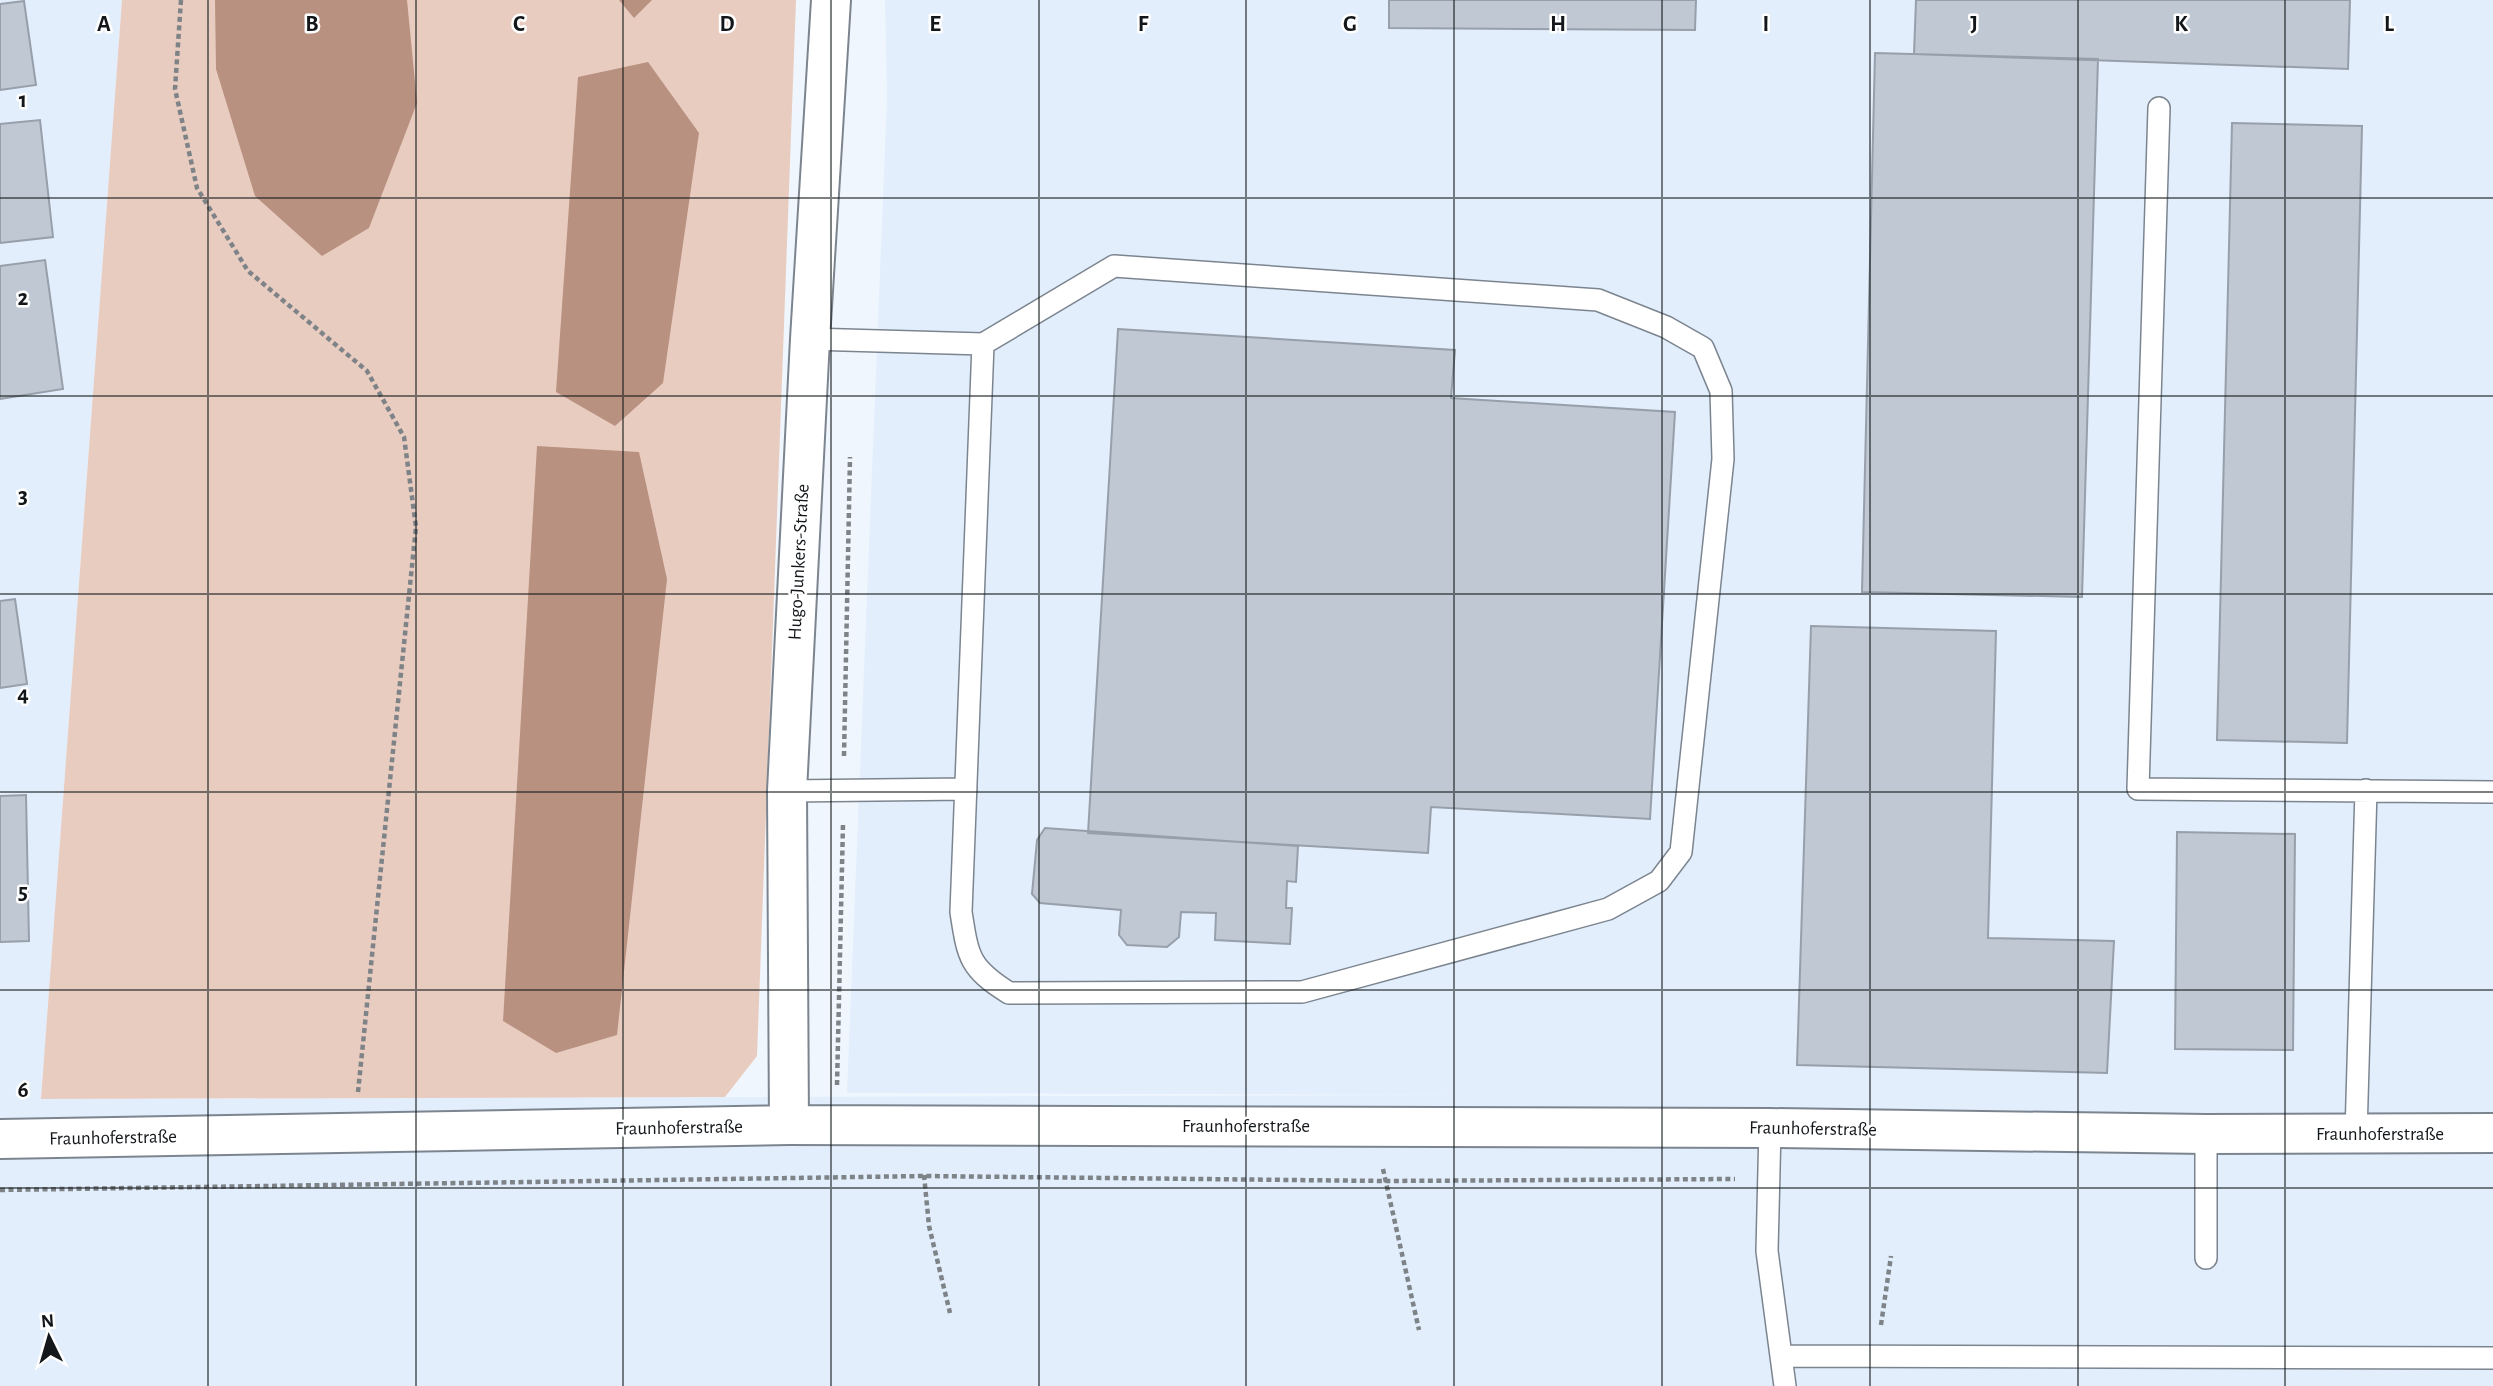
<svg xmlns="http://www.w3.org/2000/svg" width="2493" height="1386" viewBox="0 0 2493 1386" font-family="'Alegreya Sans',sans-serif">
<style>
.built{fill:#e2eefc}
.green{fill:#e9ccc0}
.water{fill:#b89180}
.building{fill:#bfc8d3;stroke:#979faa;stroke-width:2}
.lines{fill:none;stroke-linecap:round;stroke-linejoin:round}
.service-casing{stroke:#7c858f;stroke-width:24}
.minor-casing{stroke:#7c858f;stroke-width:42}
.path{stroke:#7e8388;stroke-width:4.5;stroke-dasharray:5 3.5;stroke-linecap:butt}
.service{stroke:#fff;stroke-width:21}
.minor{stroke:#fff;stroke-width:38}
.grid{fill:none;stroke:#13171a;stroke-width:2;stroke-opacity:0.55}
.labels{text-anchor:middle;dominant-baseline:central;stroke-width:5;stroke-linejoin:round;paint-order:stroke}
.street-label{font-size:19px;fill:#13171a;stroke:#fff}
.grid-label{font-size:23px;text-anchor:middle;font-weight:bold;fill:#13171a;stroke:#fff;stroke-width:5;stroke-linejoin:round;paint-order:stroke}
</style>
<rect width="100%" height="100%" fill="#f0f6fd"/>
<!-- built -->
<path class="built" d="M0,0H122L41,1099L1474,1095L847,1093L887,98L885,0H2493V1386H0Z"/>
<!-- green -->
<path class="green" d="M122,0H796L757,1056L725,1097L41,1099Z"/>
<!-- water -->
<path class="water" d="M215,0H407L417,103L369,228L322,256L255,196L216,69Z
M619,0H652L634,18Z
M648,62L699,133L663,383L615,426L556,392L578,77Z
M537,446L639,452L667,579L617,1035L556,1053L503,1021Z"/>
<!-- building -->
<path class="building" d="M1389,0H1696L1695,30L1389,28Z
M1916,0H2350L2348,69L1914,54Z
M24,1L36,85L0,90V4Z
M1875,53L2098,59L2082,597L1862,592Z
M40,120L53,237L0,243V124Z
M2232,123L2362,126L2347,743L2217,740Z
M45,260L63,389L0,399V266Z
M1118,329L1455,350L1451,398L1675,412L1650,819L1431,807L1428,853L1088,833Z
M15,599L27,684L0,688V601Z
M1811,626L1996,631L1988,938L2114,941L2107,1073L1797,1065Z
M26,795L29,941L0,942V796Z
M1045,828L1298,846L1296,882L1287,881L1286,908H1292L1290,944L1215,940L1216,913L1181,912L1179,937L1167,947L1127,945L1119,935L1121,910L1040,903L1032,894L1037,840Z
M2177,832L2295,834L2293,1050L2175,1049Z"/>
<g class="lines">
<!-- service casing -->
<g class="service-casing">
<path id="service" d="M2159,108L2138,789L2493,792
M810,339L983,344L1114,266L1598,300L1666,327L1703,348L1721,391L1723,459L1681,852L1659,881L1608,909L1302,992L1009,993C969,968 968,957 961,912L983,344
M787,791L966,789
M1770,1128L1767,1251L1785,1386
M2356,1134L2366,790
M2206,1258V1134
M1782,1356L2493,1358"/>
</g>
<!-- minor casing -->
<g class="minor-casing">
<path id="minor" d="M789,1125L787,791L810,339L831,0
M0,1139L789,1125L1770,1128L2206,1134L2493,1133"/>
</g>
<!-- path -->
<path class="path" d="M181,0L175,89L197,188L248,271L367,371L404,437L416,527L358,1092
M844,756L850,457
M837,1085L843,824
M1383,1169L1419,1330
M924,1175L929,1226L950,1313
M0,1190L924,1176L1385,1181L1735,1179
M1881,1325L1891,1256"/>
<!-- service -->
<use href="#service" class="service"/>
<!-- minor -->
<use href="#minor" class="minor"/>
</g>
<!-- grid -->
<path class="grid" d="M208,0V1386M416,0V1386M623,0V1386M831,0V1386M1039,0V1386M1246,0V1386M1454,0V1386M1662,0V1386M1870,0V1386M2078,0V1386M2285,0V1386M0,198H2493M0,396H2493M0,594H2493M0,792H2493M0,990H2493M0,1188H2493"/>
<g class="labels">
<!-- street labels -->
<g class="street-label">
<text transform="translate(799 562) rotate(-87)">Hugo-Junkers-Straße</text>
<text x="1246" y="1126">Fraunhoferstraße</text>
<text transform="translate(679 1128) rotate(-1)">Fraunhoferstraße</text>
<text transform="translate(1813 1129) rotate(1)">Fraunhoferstraße</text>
<text x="2380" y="1134">Fraunhoferstraße</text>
<text transform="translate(113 1138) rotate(-1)">Fraunhoferstraße</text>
</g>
</g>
<g class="grid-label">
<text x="104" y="31">A</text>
<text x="312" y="31">B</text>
<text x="519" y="31">C</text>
<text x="727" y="31">D</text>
<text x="935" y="31">E</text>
<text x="1143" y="31">F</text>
<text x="1350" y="31">G</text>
<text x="1558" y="31">H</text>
<text x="1766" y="31">I</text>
<text x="1974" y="31">J</text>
<text x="2181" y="31">K</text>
<text x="2389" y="31">L</text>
<text x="23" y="107">1</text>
<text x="23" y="305">2</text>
<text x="23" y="503">3</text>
<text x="23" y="701">4</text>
<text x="23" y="899">5</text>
<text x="23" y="1097">6</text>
</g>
<!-- north arrow -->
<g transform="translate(49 1337) rotate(355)" stroke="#ffffff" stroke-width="5" paint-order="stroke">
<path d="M0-5L12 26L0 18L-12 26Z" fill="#13171a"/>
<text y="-10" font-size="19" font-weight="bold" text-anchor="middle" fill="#13171a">N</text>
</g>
</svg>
